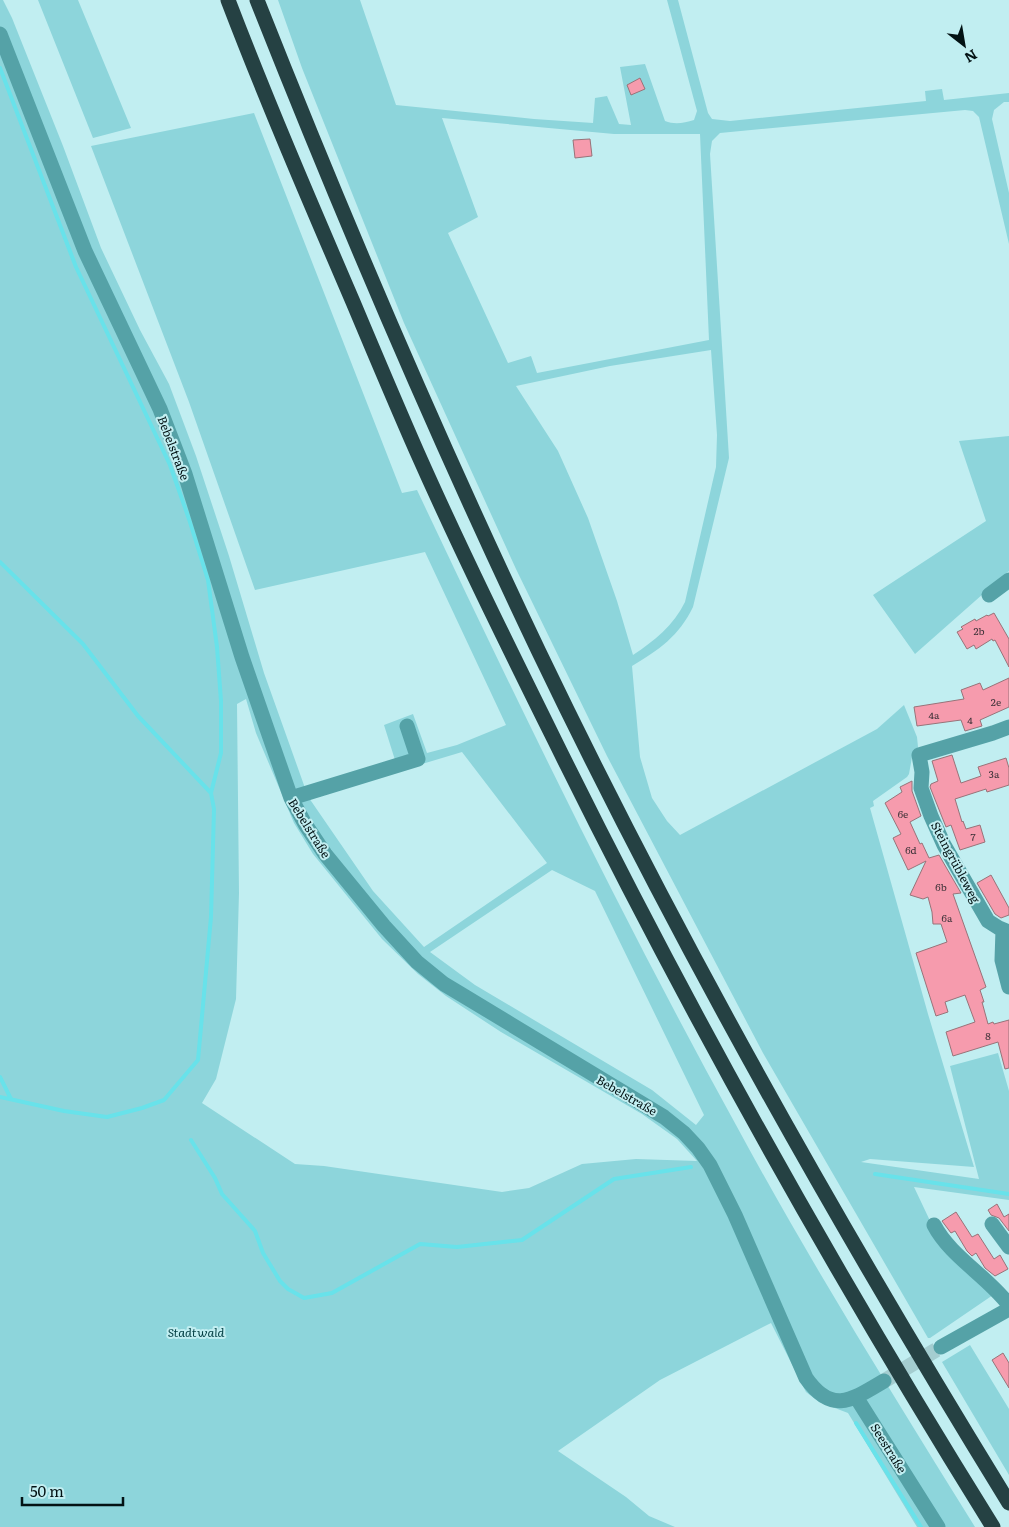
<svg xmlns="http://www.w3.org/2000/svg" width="1009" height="1527" viewBox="0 0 1009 1527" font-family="Literata,serif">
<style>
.green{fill:#8dd5db;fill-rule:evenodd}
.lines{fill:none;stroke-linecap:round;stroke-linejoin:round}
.stream{stroke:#68e2ea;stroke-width:4}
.building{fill:#f69bad;stroke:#987379}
.minor-tunnel{stroke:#a4cdd0;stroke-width:15;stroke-dasharray:15 8;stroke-linecap:butt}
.minor{stroke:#55a2a7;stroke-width:15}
.highway{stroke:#254143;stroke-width:15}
.labels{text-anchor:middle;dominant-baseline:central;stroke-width:4;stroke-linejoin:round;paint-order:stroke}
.number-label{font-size:10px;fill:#40343a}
.street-label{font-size:12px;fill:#031214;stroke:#c1eef1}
.park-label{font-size:12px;font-style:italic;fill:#023e42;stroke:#c1eef1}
</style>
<rect width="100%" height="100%" fill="#c1eef1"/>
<!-- green -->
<path class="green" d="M0,0H3L12,18L63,146L101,248L140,330L169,384L196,456L229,556L264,673L305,788L395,760L384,725L413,714L427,753L457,745L506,725L425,552L255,590L189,402L91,146L254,113L402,493L417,490C518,704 622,918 736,1125C810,1262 893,1395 975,1527H917L848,1413L819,1402L806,1392L771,1323L660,1380L558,1451L626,1497L649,1516L675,1527H0ZM246,699L256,733L294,823L313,854L382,939L418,974L446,996L501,1032L642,1114L677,1139L697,1161L636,1159L582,1164L529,1188L502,1192L324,1166L295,1164L202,1103L216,1079L236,999L239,893L237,704ZM462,752L547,863L424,947L373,891L309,798ZM552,870L595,891L704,1115L696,1125L652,1090L475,985L430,952Z
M38,0H78L131,128L93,138Z
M278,0H360L396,105L534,119L593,123L595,98L607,96L619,124L631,125L620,67L645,64L665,121C675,125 684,123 694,120L697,111L667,0H678L708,113L712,119L730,121L926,101L925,91L942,89L944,100L1009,93V102H1004L994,110L992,119L1009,193V244L979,117L973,111L965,110L720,133L712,141L710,154L729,458L693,607C679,636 659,650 632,666L640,757L652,798L667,821L680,835L877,729L904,705L917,737L918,747L912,757L909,774L907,777L873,801L874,806L870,808L928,1014L974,1167L870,1159L861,1162L979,1179L950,1066L998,1053L1009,1091V1200L914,1187L932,1225L993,1295L930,1338H928L763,1053L607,756L516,569L404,323L302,68ZM442,118L614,134H700L709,340L537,373L531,356L508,363L448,233L478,217ZM711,350L717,435L716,467L685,602C674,625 654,641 633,655L617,601L588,518L558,451L516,386L610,366Z
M1009,436V571L915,654L873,595L986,521L959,441Z
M970,1345L1009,1409V1475L942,1362Z"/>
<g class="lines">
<!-- stream -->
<path class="stream" d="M0,68L76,267L170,465L189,519L208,580L217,647L221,701V753L211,793
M0,562L83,644L138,716L211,793L214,809L211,917L198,1060L164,1100L142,1108L107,1117L64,1111L0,1097
M0,1077L11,1099
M191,1140L215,1178L222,1194L255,1231L263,1253L280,1281L288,1289L304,1298L332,1293L420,1244L457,1247L522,1240L614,1179L691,1167
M875,1174L1009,1194
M856,1423L921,1527"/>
</g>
<!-- building -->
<path class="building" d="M640,78L645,89L631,95L627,85Z
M590,139L592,156L575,158L573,140Z
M994,613L1009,639V667L995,640L993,641L992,639L976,649L974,645L967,649L957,632L963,629L961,627L975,619L976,621L987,615L988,616Z
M1009,678V707L980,720L982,726L965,731L961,720L917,726L914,707L964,699L961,690L980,683L983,690Z
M952,755L961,783L981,776L978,767L1006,758L1009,768V785L987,792L986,789L955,799L962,822L963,821L966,829L980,825L985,842L960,850L951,825L946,827L930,787L931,784L938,781L932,761Z
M912,781V791L921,816L910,822L920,844L922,843L929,858L939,855L961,893L953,894L986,987L980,990L984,1002H982L988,1024L993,1022L994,1024L1009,1020V1068L1005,1069L998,1042L953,1056L946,1032L975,1022L965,995L945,1002L948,1012L936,1016L916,953L947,942L941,924H933L932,912L928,897L923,899L910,895L926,861L908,870L893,838L901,834L885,803L902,792L900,787Z
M991,875L1009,908V915L1001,918L995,914L977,883Z
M997,1204L1004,1217L1009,1214V1231L999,1218L991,1215L988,1210Z
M956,1212L972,1237L978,1234L994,1259L1000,1255L1008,1269L995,1276L985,1268L976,1253L972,1256L967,1251L955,1231L951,1233L942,1221Z
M1003,1353L1009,1363V1388L992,1360Z"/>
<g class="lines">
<!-- minor-tunnel -->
<path class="minor-tunnel" d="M884,1381L941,1347"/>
<!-- minor -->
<path class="minor" d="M0,34L85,251L160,409L185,474L242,657L291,798L305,824L325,854L384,926L417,962L444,984L464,996L664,1117L684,1133L698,1148L710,1165L735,1215L806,1378C832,1415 852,1400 884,1381
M989,595L1009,580
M1009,727L993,733L919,755L922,772L921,788L931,816L944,845L988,921L999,928L1009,932
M291,798L418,759L407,726
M1003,930L1002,960L1009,987
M992,1224L1009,1247
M934,1225C950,1256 987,1276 1009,1305
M941,1347L1009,1309
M856,1397L938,1527"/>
<!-- highway -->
<path class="highway" d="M228,0C267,102 310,202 353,302C374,352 395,402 417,452C460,549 507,644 554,739C687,1009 834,1272 993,1527
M257,0C344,220 437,438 539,652C679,944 839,1227 1009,1503"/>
</g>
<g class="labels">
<!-- number labels -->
<g class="number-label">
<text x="979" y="630">2b</text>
<text x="996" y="701">2e</text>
<text x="934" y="714">4a</text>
<text x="970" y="719">4</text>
<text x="994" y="773">3a</text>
<text x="903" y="813">6e</text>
<text x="973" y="836">7</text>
<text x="911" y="849">6d</text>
<text x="941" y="886">6b</text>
<text x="947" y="917">6a</text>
<text x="988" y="1035">8</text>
</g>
<!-- street labels -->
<g class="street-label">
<text transform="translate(174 448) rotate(69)">Bebelstraße</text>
<text transform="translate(310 828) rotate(58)">Bebelstraße</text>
<text transform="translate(956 862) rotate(62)">Steingrübleweg</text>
<text transform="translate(627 1095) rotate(30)">Bebelstraße</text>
<text transform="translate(889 1448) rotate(58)">Seestraße</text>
</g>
<!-- park labels -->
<g class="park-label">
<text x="196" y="1332">Stadtwald</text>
</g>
</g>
<!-- north arrow -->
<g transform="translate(964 45) rotate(149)" stroke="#c1eef1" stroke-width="4" paint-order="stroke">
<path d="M0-4L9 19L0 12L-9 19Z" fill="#031214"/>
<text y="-8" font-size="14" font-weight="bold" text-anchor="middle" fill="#031214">N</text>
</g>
<!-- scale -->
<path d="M22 1497v8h101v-8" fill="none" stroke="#031214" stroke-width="2.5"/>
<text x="30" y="1497" font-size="15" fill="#031214" stroke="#c1eef1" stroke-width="4" paint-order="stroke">50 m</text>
</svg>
